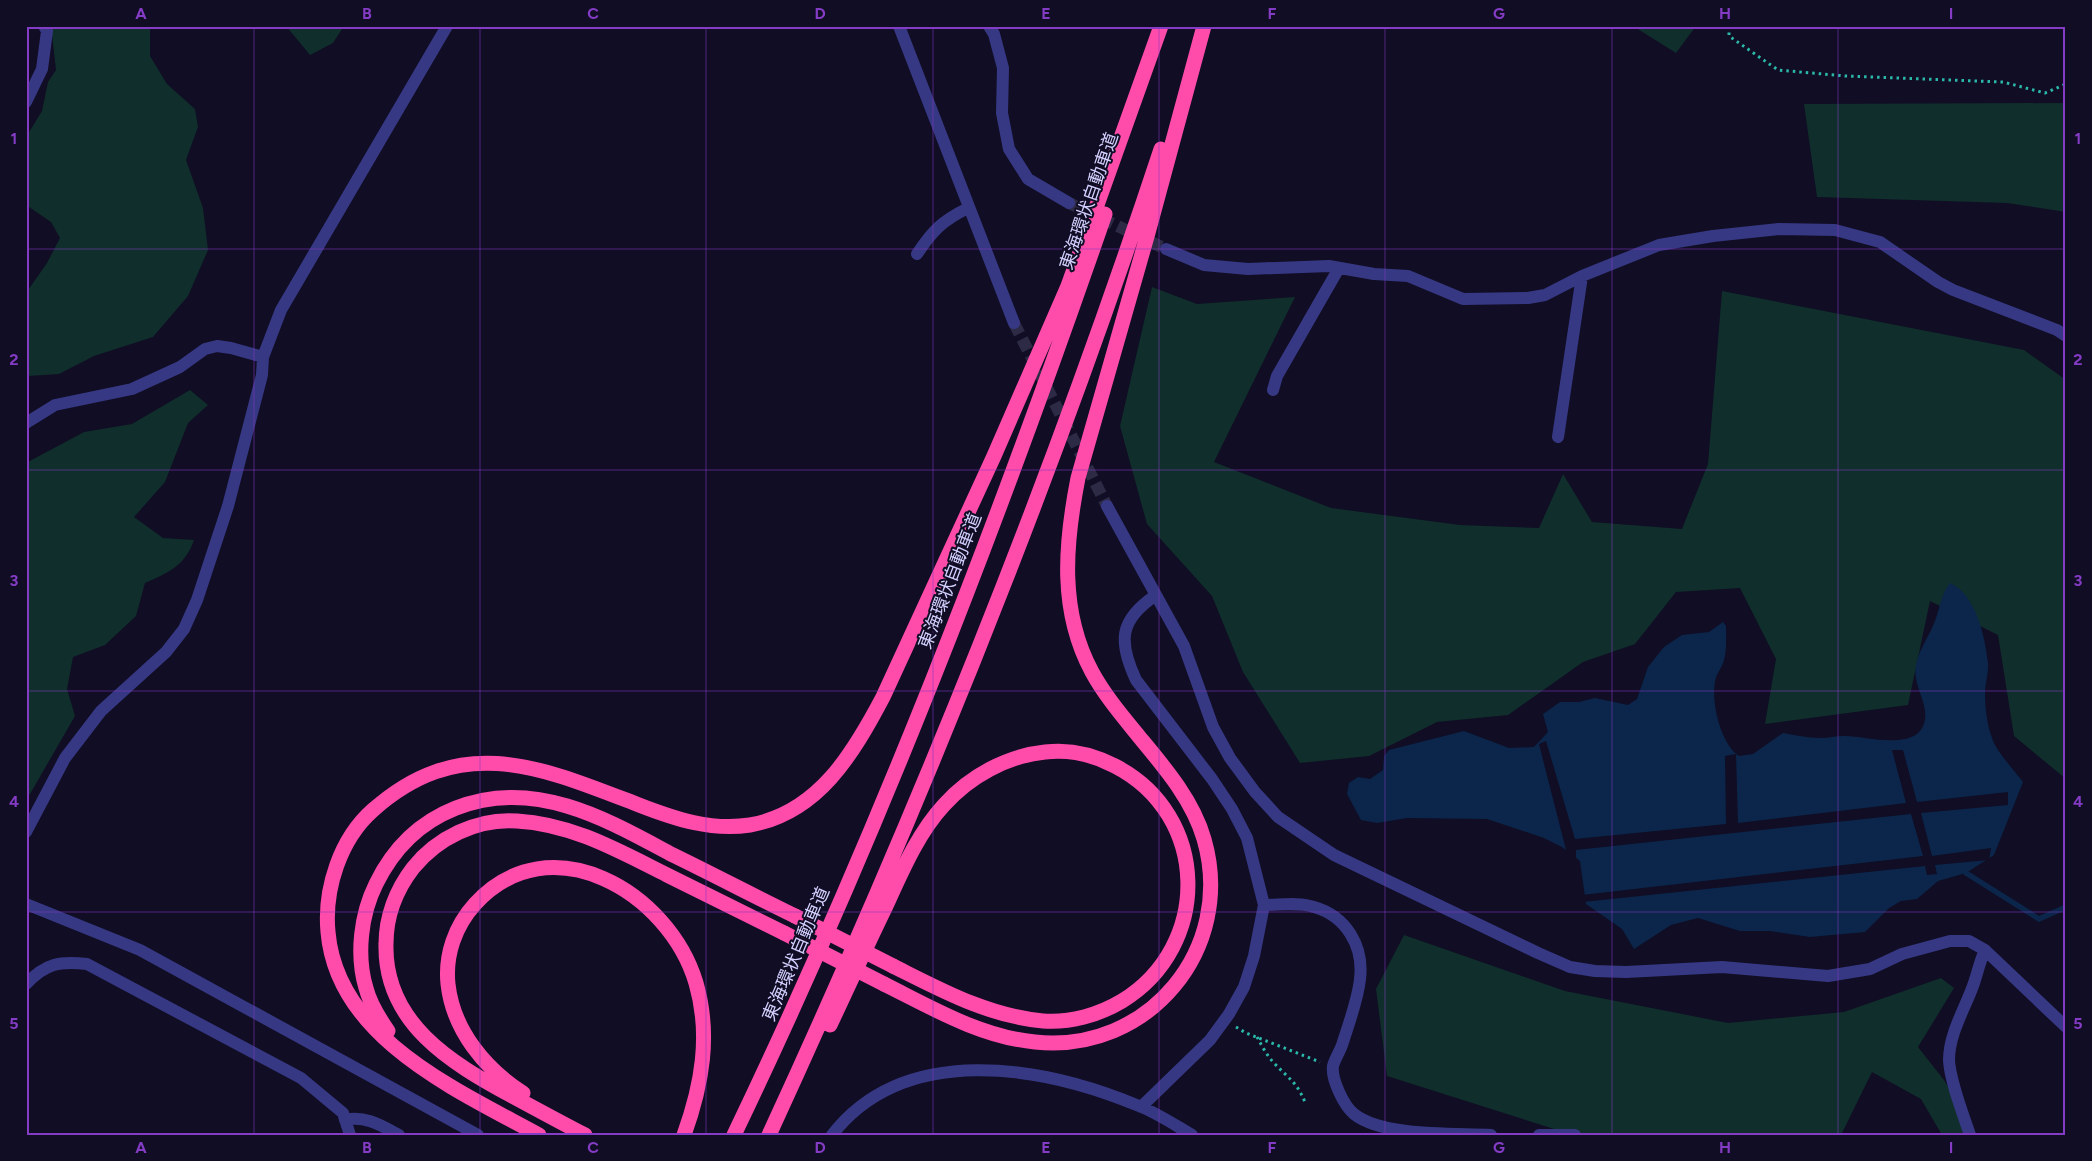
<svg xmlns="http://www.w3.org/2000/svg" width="2092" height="1161" viewBox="0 0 2092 1161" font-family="Figtree,'Noto Sans JP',sans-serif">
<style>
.green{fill:#102e2b}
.water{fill:#0b264a}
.pier{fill:#100d24}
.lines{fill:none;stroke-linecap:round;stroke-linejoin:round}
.stream{stroke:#0b264a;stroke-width:5.5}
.minor-tunnel{stroke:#2d2a45;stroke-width:12;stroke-dasharray:12 6;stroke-linecap:butt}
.path{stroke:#2bb8a9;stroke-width:3;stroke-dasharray:2.5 4;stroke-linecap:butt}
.minor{stroke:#373884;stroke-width:12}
.highway{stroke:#ff4baa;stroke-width:15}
.highway-bridge{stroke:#ff4baa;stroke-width:15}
.grid{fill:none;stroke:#843cc5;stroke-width:1;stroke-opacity:0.55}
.labels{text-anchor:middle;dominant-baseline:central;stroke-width:4;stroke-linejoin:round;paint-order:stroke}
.street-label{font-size:18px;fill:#d3d0ff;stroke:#100d24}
.neatline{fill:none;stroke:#843cc5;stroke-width:2}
.grid-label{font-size:16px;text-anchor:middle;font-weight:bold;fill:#843cc5}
</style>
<rect width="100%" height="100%" fill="#100d24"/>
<!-- green -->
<path class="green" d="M51,26H150V56L167,84L195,109L198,127L186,160L203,208L208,250L188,296L153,337L94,356L59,374L28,376L26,375V293L47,263L60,238L51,222L26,205V137L42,111L48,82L56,70Z
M286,26H344L333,43L310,55Z
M1633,26H1696L1676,53Z
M2066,103V212L2007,203L1817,197L1804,104Z
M1152,287L1197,304L1295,297L1214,462L1331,508L1460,525L1539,528L1563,474L1592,522L1682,529L1708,464L1722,291L2024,350L2066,380V779L2014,736L1998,635L1930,601L1908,705L1765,724L1776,659L1740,588L1676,592L1635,644L1583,662L1508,715L1437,722L1369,756L1300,763L1243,672L1212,596L1147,524L1120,426Z
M190,390L208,405L188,423L165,482L134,517L163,538L194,540C185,566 168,573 145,583L136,616L105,645L73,657L67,689L75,716L26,801V463L84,432L132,424Z
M1404,935L1565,991L1728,1023L1844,1012L1941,978L1954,988L1918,1047L1944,1080L1977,1135H1942L1921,1099L1872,1072L1841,1135H1573L1387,1076L1376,989Z"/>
<!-- water -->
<path class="water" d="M1950,583C1976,594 1985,637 1988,663C1989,673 1985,683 1985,693C1985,708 1987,724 1992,738C1996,751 2014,770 2023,782L1994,855L1966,873L1938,881L1917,899L1901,901L1889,908L1865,932L1810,937L1770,931H1740L1698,918L1671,925L1634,949L1622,929L1586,904L1580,861L1562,847L1544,838L1487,819L1407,818L1377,823L1361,820L1347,794L1349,783L1358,777L1370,779L1383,770L1384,756L1389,750L1464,731L1509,748L1534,747L1548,732L1543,714L1560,702H1579L1595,698L1628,705L1637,699L1648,667L1664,647L1682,635L1709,632L1723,622L1726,626C1726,636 1727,650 1724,660C1722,668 1716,674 1715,682C1711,703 1721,744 1739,756L1753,754L1783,733C1795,735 1808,738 1821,738C1828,738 1836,736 1843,736C1865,735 1920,754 1925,719C1927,705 1918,692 1916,678C1912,658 1928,640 1935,621C1940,608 1941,594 1950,583Z"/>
<!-- pier -->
<path class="pier" d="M1546,741L1575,839L1726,824L1725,756L1736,754L1738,823L1906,803L1892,750H1903L1917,802L2008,792V805L1921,813L1932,856L1991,848L1989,860L1935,865L1937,874L1927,875L1925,866L1583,902L1582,895L1923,856L1911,814L1576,850V861L1567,854L1539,744Z"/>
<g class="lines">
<!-- stream -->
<path class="stream" d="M1966,873L2039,919L2066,907"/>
<!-- minor-tunnel -->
<path class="minor-tunnel" d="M1069,203L1166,249
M1014,323L1107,506"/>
<!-- path -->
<path class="path" d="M1729,26V36L1778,70L1845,76L2003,82L2045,93L2066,84
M1236,1027L1246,1033L1320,1062
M1257,1037C1262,1046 1267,1056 1275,1064C1289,1079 1296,1081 1305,1102"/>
<!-- minor -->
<path class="minor" d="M899,26L1014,323
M989,26L994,34L1003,68L1002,113L1009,149L1028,179L1069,203
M26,102L42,69L47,31L44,26
M1166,249L1204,265L1248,269L1329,266L1374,274L1408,276L1463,299L1528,298L1545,295L1582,276L1659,245L1713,236L1779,229L1835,230L1880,242L1938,282L1953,290L2057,330L2066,336
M917,254C933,230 942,221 968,208
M1273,390L1277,376L1339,268
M26,423L55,405L132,389L180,367L205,349L217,346L231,348L263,357
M1558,437L1582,276
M1107,506L1184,646L1213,727L1230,758L1255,792L1278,817L1334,855L1538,953L1570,967L1595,971L1626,972L1722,967L1828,976L1870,969L1902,954L1950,941H1969L1985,950L2066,1027
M26,832L65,758L101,711L166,652L184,629L197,600L228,506L262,375L263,357L281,310L447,26
M26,904L140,950L478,1135
M1264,905C1280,905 1299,902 1314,907C1346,916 1364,946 1360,979C1358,999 1349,1023 1343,1042C1341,1050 1335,1058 1333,1066C1331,1079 1344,1106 1354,1114C1383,1137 1454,1133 1491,1135
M26,984C46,963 60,961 87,964L301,1078L343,1113L350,1135
M1141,1107L1210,1040L1229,1014L1244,987L1254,956L1264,905L1247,838L1232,809L1212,779L1136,680C1118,641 1119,620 1156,595
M345,1120C365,1115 382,1126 399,1135
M832,1135C905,1041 1043,1066 1139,1106C1157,1113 1175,1125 1192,1135
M1539,1135H1575
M1970,1135C1963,1114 1950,1081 1949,1060C1949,1033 1966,1007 1974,983C1978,971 1980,961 1985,950"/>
<!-- highway -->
<path class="highway" d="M884,984C932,1008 981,1037 1035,1042C1148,1054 1236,949 1204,839C1193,801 1166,769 1141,739C1124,718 1105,696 1092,672C1059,611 1065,544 1078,478L1148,233L1204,26
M830,1025C849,985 867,945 886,906C902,871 918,833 944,805C970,776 1007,756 1045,752C1069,749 1094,755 1115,766C1210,815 1212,946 1122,1001C1099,1015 1070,1023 1043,1021C988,1016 941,990 893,966
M388,1031C379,1018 370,1004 366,988C356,955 361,914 376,884C412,810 488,782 567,806C604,817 639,837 673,855C714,875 754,896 795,916
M523,1093C485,1069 453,1030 448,984C445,955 455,926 475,904C550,822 669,892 696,983C711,1035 702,1085 684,1135
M539,1135C457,1090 337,1038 328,932C324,889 340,839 373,810C462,731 543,768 639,805C675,819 711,831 750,825C818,813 853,754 883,697L994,456L1068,286L1161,26
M585,1135C560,1122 536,1109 512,1096C451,1063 384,1023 386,944C386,917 396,890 413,868C437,838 477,818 517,821C572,824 619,851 667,875C706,894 745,914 784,933
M734,1135C877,837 997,526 1105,214
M769,1135C917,814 1050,485 1161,149"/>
<!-- highway-bridge -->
<path class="highway-bridge" d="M795,916L893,966
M784,933L884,984"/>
</g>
<!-- grid -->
<path class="grid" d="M254,26V1135M480,26V1135M706,26V1135M933,26V1135M1159,26V1135M1385,26V1135M1612,26V1135M1838,26V1135M26,249H2066M26,470H2066M26,691H2066M26,912H2066"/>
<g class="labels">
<!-- street labels -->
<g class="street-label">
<text transform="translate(1089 201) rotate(-71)">東海環状自動車道</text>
<text transform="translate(950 581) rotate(-69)">東海環状自動車道</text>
<text transform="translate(796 954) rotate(-67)">東海環状自動車道</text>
</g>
</g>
<!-- border -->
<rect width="2092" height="1161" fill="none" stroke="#100d24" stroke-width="55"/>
<rect x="28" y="28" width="2036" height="1106" class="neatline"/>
<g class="grid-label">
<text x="141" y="19">A</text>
<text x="367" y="19">B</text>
<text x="593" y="19">C</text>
<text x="820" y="19">D</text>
<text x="1046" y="19">E</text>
<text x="1272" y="19">F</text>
<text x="1499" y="19">G</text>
<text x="1725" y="19">H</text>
<text x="1951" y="19">I</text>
<text x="14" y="144">1</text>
<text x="2078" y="144">1</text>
<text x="14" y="365">2</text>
<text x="2078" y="365">2</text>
<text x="14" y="586">3</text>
<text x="2078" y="586">3</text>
<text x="14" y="807">4</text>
<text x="2078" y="807">4</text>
<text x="14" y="1029">5</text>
<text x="2078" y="1029">5</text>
<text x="141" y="1153">A</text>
<text x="367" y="1153">B</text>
<text x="593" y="1153">C</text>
<text x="820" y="1153">D</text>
<text x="1046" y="1153">E</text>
<text x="1272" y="1153">F</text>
<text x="1499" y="1153">G</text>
<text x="1725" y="1153">H</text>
<text x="1951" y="1153">I</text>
</g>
</svg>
